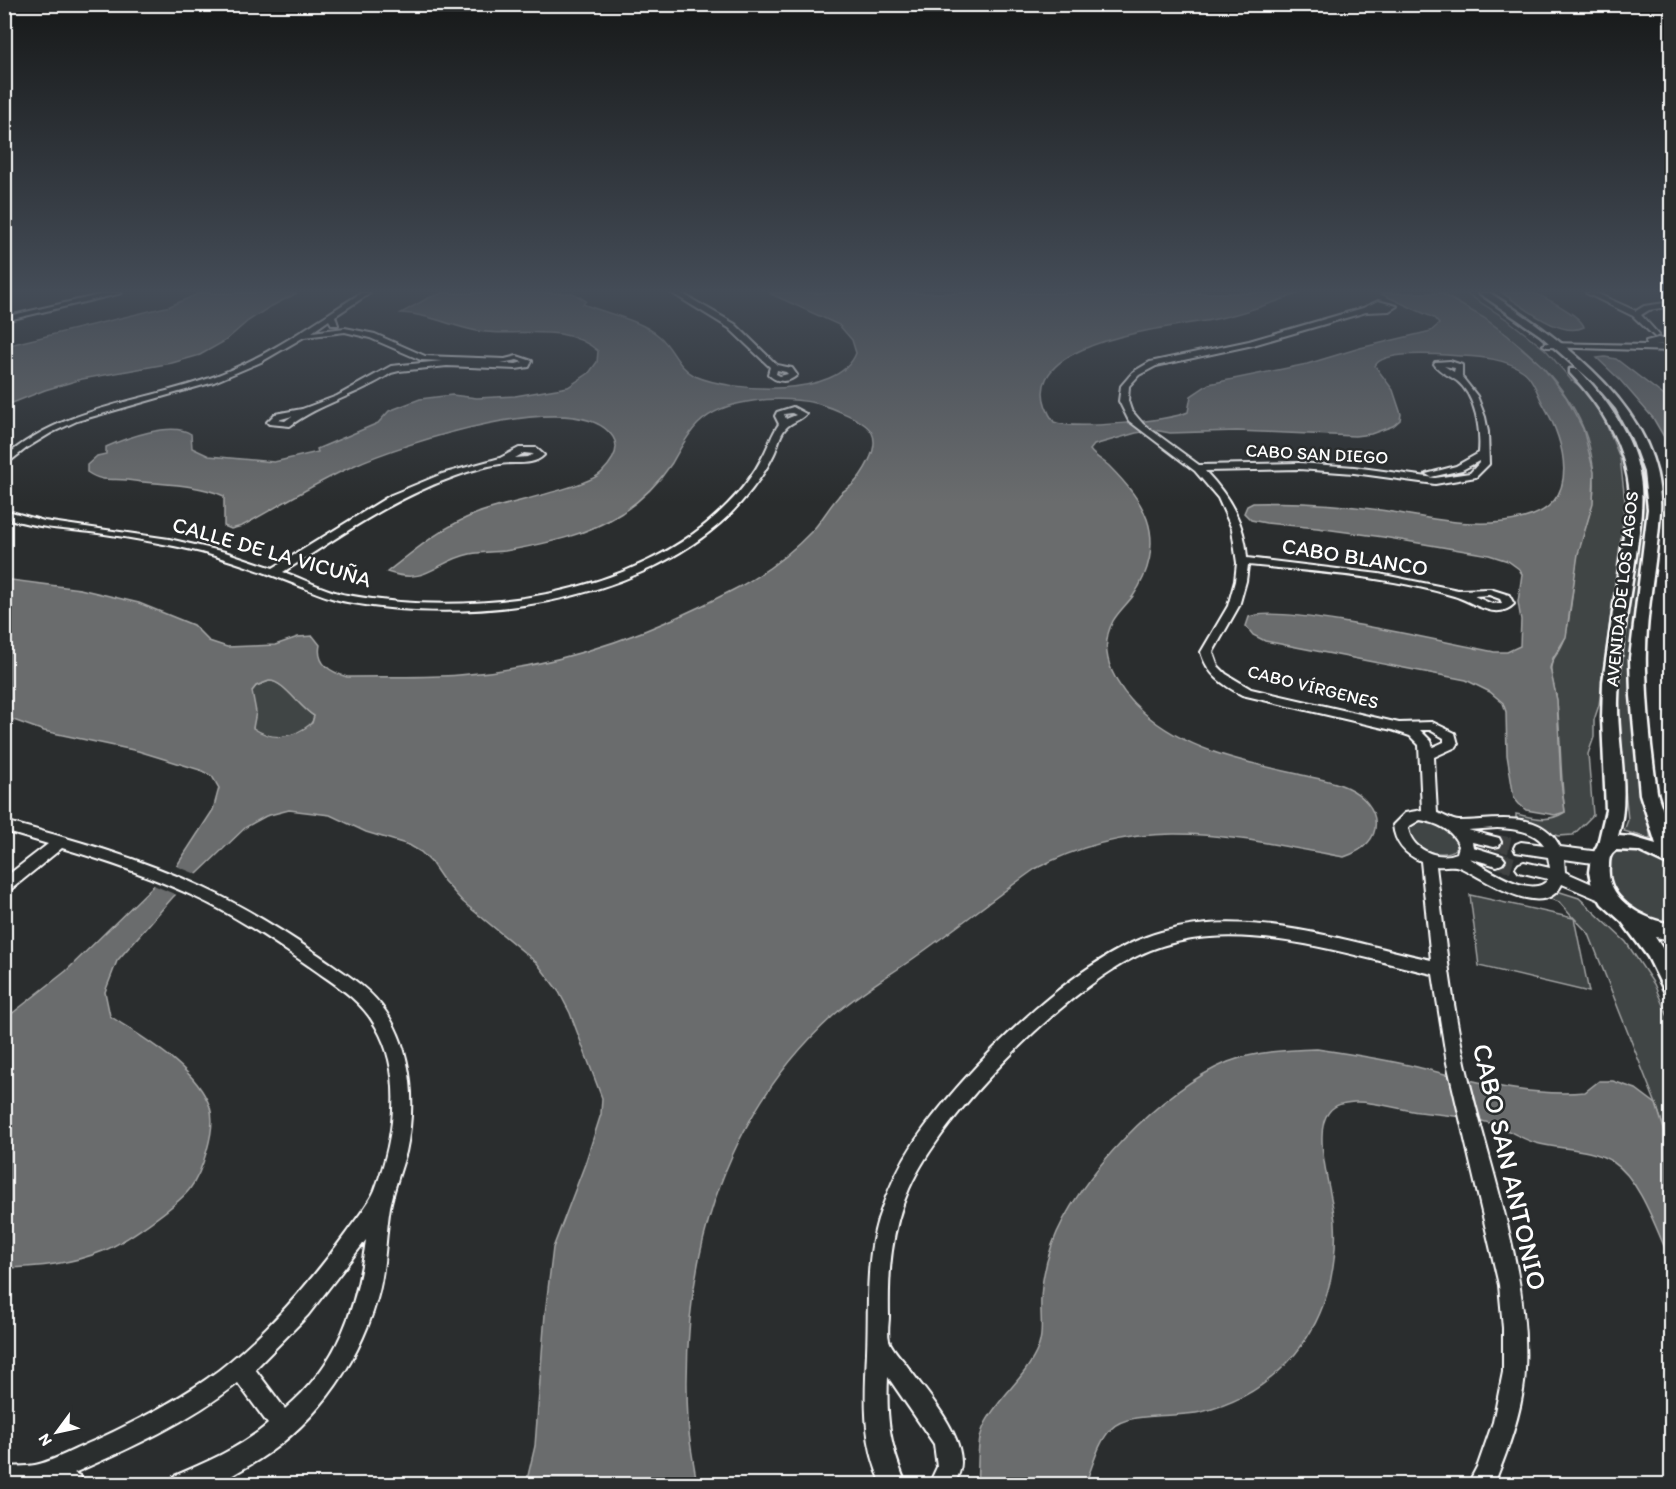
<svg xmlns="http://www.w3.org/2000/svg" width="1676" height="1489" viewBox="0 0 1676 1489" font-family="Itim,sans-serif">
<style>
.green{fill:#414445;stroke:#a0a2a2;stroke-width:1.5}
.water{fill:#6a6c6d;stroke:#a6a7a7;stroke-width:1.5;fill-rule:evenodd}
.pier{fill:#2a2d2e}
.lines{fill:none;stroke-linecap:round;stroke-linejoin:round}
.minor-tunnel{stroke:#3f4243;stroke-width:16;stroke-dasharray:16 8;stroke-linecap:butt}
.minor-casing{stroke:#fff;stroke-width:4}
.tertiary-casing{stroke:#fff;stroke-width:5}
.minor{fill:#2a2d2e;fill-rule:evenodd}
.tertiary{fill:#2a2d2e;fill-rule:evenodd}
.labels{text-anchor:middle;dominant-baseline:central;stroke-width:5;stroke-linejoin:round;paint-order:stroke}
.far-street-label{font-size:18px;fill:#fff;stroke:#2a2d2e}
.street-label{font-size:22px;fill:#fff;stroke:#2a2d2e}
.near-street-label{font-size:27px;fill:#fff;stroke:#2a2d2e}
</style>
<rect width="100%" height="100%" fill="#2a2d2e"/>
<filter id="ink" filterUnits="userSpaceOnUse"><feTurbulence type="fractalNoise" baseFrequency=".0167" numOctaves="2"/><feDisplacementMap in="SourceGraphic" scale="12" xChannelSelector="R" yChannelSelector="G"/><feConvolveMatrix kernelMatrix="1 2 1 2 8 2 1 2 1" color-interpolation-filters="sRGB"/></filter>
<g filter="url(#ink)">
<!-- green -->
<path class="green" d="M1440,293H1466L1508,320L1547,351L1571,380L1583,388L1591,398L1604,419L1620,458L1625,501L1622,530L1599,705L1594,720V737L1588,754L1593,815L1573,835L1558,836L1516,822V814C1535,818 1548,823 1565,812C1560,775 1561,739 1557,702C1556,691 1550,678 1551,667C1552,658 1558,654 1561,647C1564,642 1566,635 1567,629C1572,606 1573,581 1577,557C1582,533 1593,512 1594,487C1596,395 1513,332 1440,293Z
M1575,361L1611,402L1625,423L1643,468L1647,488L1646,530L1630,667L1637,765L1651,839L1624,831L1628,820L1619,727V687L1640,506L1632,451L1574,362Z
M269,681C283,680 299,707 314,716C312,730 288,739 275,738C268,737 258,732 253,728L252,691L256,686Z
M1429,821L1450,830L1457,840L1456,849C1440,860 1410,849 1409,829L1416,822Z
M1629,847L1668,864L1671,869V925C1661,923 1649,921 1640,916C1620,907 1597,868 1617,850Z
M1557,891L1579,898L1626,942L1654,984L1671,1024V1151L1656,1104L1589,934L1574,918L1589,992L1479,966L1470,895L1573,918L1559,902L1539,895Z"/>
<!-- water -->
<path class="water" d="M200,293H297L268,308L248,321L225,341L200,355L172,363L82,379L45,390L5,406V346L170,306Z
M442,293H573L586,301L583,304C607,314 639,319 659,336C674,349 677,367 695,376C731,392 839,399 856,353L852,340L839,325L769,293H1300C1273,303 1245,313 1216,319C1173,328 998,341 1054,422C1073,430 1170,421 1188,412L1191,396L1209,384L1307,364L1360,348L1431,331L1439,324L1434,318L1379,293H1440L1484,318L1507,335L1541,365L1566,397L1583,429L1594,472L1593,503L1578,554L1566,637L1553,658L1550,668L1557,700L1561,782L1565,812L1555,815L1526,810L1519,804L1514,798L1507,755L1506,712L1503,703L1490,692L1466,680L1265,641L1253,635L1246,626L1249,617C1278,603 1453,644 1494,652H1507L1520,646L1521,620L1518,602L1522,574L1519,569L1508,561L1489,555L1383,537L1317,528L1266,523L1251,520L1244,513L1247,506L1253,503C1295,501 1338,504 1380,510C1428,517 1476,531 1524,518C1584,503 1564,440 1542,402C1537,392 1532,377 1523,371C1506,359 1482,357 1462,356C1445,355 1382,349 1375,366L1393,390L1401,414L1400,420L1393,426L1371,434L1355,436L1237,431L1170,433L1154,430L1136,433L1094,445L1090,450C1095,457 1104,461 1110,467C1125,482 1140,499 1147,519C1156,545 1149,573 1133,596C1127,604 1118,612 1113,621C1095,655 1118,690 1143,712C1185,750 1244,762 1298,774C1313,778 1332,780 1346,787C1383,804 1388,843 1344,857C1232,837 1141,812 1035,869C994,898 955,929 914,958C887,977 857,994 833,1016C718,1121 680,1270 688,1421C689,1442 694,1464 697,1484H526L535,1446L545,1314L553,1248L585,1164L601,1114L602,1098L570,1013L559,992L537,963L463,902L444,881L431,862L421,852L409,845L366,832L330,815L289,810L266,816L246,827L173,897L117,961L105,992L110,1016C144,1039 196,1067 210,1107C217,1128 202,1173 189,1190C175,1207 124,1243 103,1251C71,1264 39,1267 5,1268V1019L66,971L151,888L176,867L213,810L219,788L212,776L200,770L138,751L44,731L5,717L4,579L80,589L139,603L193,625L209,641L227,647L275,645L298,637L313,636L320,645C316,664 331,672 347,677C385,676 422,678 459,675C556,668 648,635 733,590C763,575 790,554 813,530C822,520 829,507 838,497C841,492 846,489 851,486C862,476 880,448 872,433C866,420 830,407 816,403C782,396 725,397 698,424C687,435 680,449 672,463C660,481 641,500 622,513C588,535 545,544 505,551C494,552 482,552 470,554C435,561 428,586 387,572C416,549 443,526 478,513C503,503 589,487 602,472C612,462 621,449 613,437C579,384 399,445 353,466C315,483 279,506 242,526L231,529L224,526V496C194,483 159,485 127,480C111,478 103,483 87,472V465L97,456L106,454V447C126,438 172,421 191,434L192,448L209,456L274,462L318,452L317,449L378,423L389,411L420,399L452,395L477,398L515,396L568,387L589,373L597,362L598,351C562,321 519,338 477,331C451,326 428,314 401,313L428,298ZM269,681C283,680 299,707 314,716L312,723C293,738 274,742 253,728L256,712L252,691L256,686Z
M1502,293C1511,293 1523,291 1532,293C1544,296 1581,316 1584,327C1560,339 1522,305 1502,293Z
M1605,357L1616,359L1671,401V449L1653,418L1620,380L1597,358Z
M1317,1049C1351,1054 1384,1059 1417,1067C1475,1081 1525,1097 1585,1092L1599,1081H1613L1636,1089L1656,1104L1671,1151V1262C1657,1232 1641,1180 1613,1162C1590,1147 1561,1150 1536,1143C1521,1139 1507,1129 1493,1124C1468,1116 1444,1115 1419,1112C1398,1109 1375,1101 1354,1102C1344,1103 1335,1104 1329,1112C1311,1132 1333,1195 1335,1222C1338,1272 1324,1323 1289,1361C1266,1386 1235,1404 1201,1412C1177,1418 1128,1411 1111,1429C1097,1444 1093,1467 1085,1484H977C979,1466 976,1443 984,1426C997,1398 1026,1378 1038,1348C1044,1333 1040,1314 1041,1298C1042,1280 1046,1262 1052,1245C1076,1178 1162,1089 1228,1062C1257,1051 1287,1050 1317,1049Z"/>
<!-- pier -->
<path class="pier" d="M174,865L201,876L179,896L151,884Z"/>
<g class="lines">
<!-- minor-tunnel -->
<path class="minor-tunnel" d="M1494,842L1521,848
M1497,860L1524,868"/>
<!-- minor casing -->
<g class="minor-casing">
<path id="minor" d="M108,293H122L4,321V317Z
M361,293H370L335,316L338,325H332L329,320L312,332L345,328L375,334L425,356L505,359L517,356L532,361L529,367L516,369L447,366L399,371L391,373C359,395 320,403 290,426L269,424L267,422L275,414L302,409L337,396L391,366L442,361L421,360L370,338L345,332L304,337L261,362L214,382L77,421L51,433L28,447L4,466V458C66,404 150,402 223,373C273,353 316,321 361,293ZM517,360L523,362L516,364L501,363ZM292,416L285,421L278,420Z
M672,293H681L735,324L777,365L792,368L797,375C789,383 776,383 768,374L770,367L729,328ZM777,370L786,372L788,374L780,376L776,374Z
M1586,293H1596L1636,311L1644,306L1672,302V306L1649,310L1641,315L1659,335L1655,337L1633,316Z
M1378,301L1397,306L1389,311L1366,312L1253,345L1156,366L1139,375L1129,386L1128,401L1131,410L1143,424L1199,465L1299,463L1354,467L1435,478L1470,473L1479,463V461L1462,470L1431,477L1426,474L1456,466L1479,453C1481,430 1476,396 1457,381C1449,375 1440,373 1434,364L1435,362L1450,361L1462,365V377L1477,396L1485,417L1488,432L1489,464L1476,477L1435,484L1354,473L1299,469L1205,471C1229,496 1245,523 1247,558L1379,574L1458,590L1490,589L1509,595L1514,604C1496,622 1472,601 1454,596C1388,576 1316,572 1248,565L1246,581L1239,606L1213,652L1218,666L1226,674L1251,689L1399,723L1432,722L1455,733L1458,744L1456,747L1434,757L1437,813C1444,815 1452,821 1459,821C1494,821 1541,808 1560,847L1600,852L1605,854L1608,858L1605,862L1600,864L1564,859L1565,872L1615,894L1617,898L1615,902L1609,904L1562,884C1543,923 1483,877 1459,867C1453,864 1444,867 1436,866C1444,932 1451,998 1465,1063C1487,1162 1530,1269 1525,1370C1524,1404 1509,1448 1496,1479L1493,1484H1468L1478,1465L1493,1422L1503,1372V1328L1499,1285L1447,1063L1433,974C1358,957 1269,927 1192,939C1173,942 1155,947 1137,956C1064,991 942,1114 909,1189C891,1230 888,1272 889,1316C889,1323 887,1332 889,1340C891,1347 900,1357 905,1363C923,1389 961,1429 961,1462C961,1470 958,1477 954,1484H929L937,1467L934,1444L888,1377C886,1420 890,1445 906,1484H882C862,1441 865,1399 867,1352C869,1307 865,1263 878,1219C887,1192 899,1165 915,1141C964,1070 1077,955 1161,932C1249,907 1345,941 1431,960L1421,861C1404,854 1395,843 1393,825L1405,813L1422,810L1419,745L1410,736L1392,730L1242,695C1223,685 1207,674 1201,652L1228,606L1235,581L1237,563L1232,529L1218,498L1195,471L1129,421L1119,401L1121,386L1133,372L1150,362L1249,341L1363,308ZM1444,366L1455,368L1454,372ZM1489,595L1500,599L1502,603L1492,604L1474,596ZM1420,730H1430L1444,738V742L1433,747L1431,741ZM1420,820C1437,823 1452,829 1459,846L1457,853C1437,861 1410,849 1408,827ZM1497,828C1513,829 1534,830 1544,845L1521,842L1516,844L1514,848L1516,852L1548,857L1550,868L1524,862L1519,864L1516,868L1519,872L1548,879C1534,901 1486,868 1469,858L1497,866L1502,864L1505,860L1502,856L1473,847L1472,842L1494,847L1499,846L1501,842L1499,838L1468,830Z
M1658,338L1672,341V346L1655,344L1672,347V351L1547,347L1543,345L1547,343L1647,345L1646,341Z
M793,407L806,414C800,421 790,422 785,429C779,436 778,446 774,454C763,477 746,498 728,516C634,605 470,625 347,602C326,598 306,588 287,581C259,570 230,560 201,552C167,544 133,538 98,533C66,529 35,528 4,517V510L44,521L169,539L225,552L273,568L391,495L442,474L500,458L519,448H536L544,455C532,467 515,461 500,464C485,466 470,471 456,476C393,498 339,537 283,572C304,579 325,591 347,595C471,618 637,598 728,504C742,490 754,474 763,456C769,445 772,434 779,424L775,416L777,412ZM792,413L796,415L786,419L784,414ZM524,453L533,454H534L528,457L515,458Z
M4,821C72,839 140,858 204,888C245,907 283,931 320,956C344,973 369,987 386,1012C413,1052 416,1106 406,1152C401,1170 394,1188 390,1207C385,1237 386,1269 377,1299C357,1369 309,1433 243,1469C234,1474 222,1483 211,1484C199,1487 182,1485 170,1484L174,1476C207,1462 240,1448 268,1424L238,1383C189,1422 131,1448 74,1473L80,1476L84,1484H4V1467C14,1466 25,1467 35,1465C53,1462 78,1447 96,1440C139,1420 182,1398 219,1370C269,1331 310,1283 347,1232C356,1219 369,1204 375,1190C394,1140 404,1075 376,1027C361,999 334,984 309,966C271,940 233,914 191,895C150,876 106,861 62,848L9,891L4,893V878L48,844L4,831ZM366,1240C357,1307 339,1363 285,1409L255,1369L308,1315Z"/>
</g>
<!-- tertiary casing -->
<g class="tertiary-casing">
<path id="tertiary" d="M1479,293H1490C1563,340 1666,413 1660,512C1657,564 1644,618 1646,670C1647,710 1651,752 1657,792C1660,807 1669,820 1671,835C1673,845 1672,857 1672,867L1638,851L1616,850C1610,854 1609,858 1609,866C1605,899 1643,920 1672,924V940L1655,937L1672,963V994L1665,992L1648,957L1622,922L1602,904L1592,886L1589,872L1591,858L1598,844L1606,810L1602,719L1603,682L1630,494C1626,446 1603,408 1570,373V369H1578C1606,399 1634,436 1640,478C1644,504 1639,530 1636,555C1629,603 1619,651 1618,700C1617,745 1631,792 1618,836L1632,837L1656,844L1640,794L1631,696L1630,658L1648,509L1644,472L1632,439L1616,409L1594,383L1540,335Z"/>
</g>
<!-- minor -->
<use href="#minor" class="minor"/>
<!-- tertiary -->
<use href="#tertiary" class="tertiary"/>
</g>
</g>
<!-- sky -->
<linearGradient id="sky" x2="0" y2="1"><stop stop-color="#171919"/><stop offset="0.58" stop-color="#444c57"/><stop offset="1" stop-color="#444c57" stop-opacity="0"/></linearGradient>
<rect width="1676" height="502" fill="url(#sky)"/>
<g class="labels">
<!-- far-street labels -->
<g class="far-street-label">
<text transform="translate(1317 454) rotate(3)">CABO SAN DIEGO</text>
<text transform="translate(1622 589) rotate(-84)">AVENIDA DE LOS LAGOS</text>
<text transform="translate(1313 687) rotate(14)">CABO VÍRGENES</text>
</g>
<!-- street labels -->
<g class="street-label">
<text transform="translate(272 552) rotate(16)">CALLE DE LA VICUÑA</text>
<text transform="translate(1355 557) rotate(9)">CABO BLANCO</text>
</g>
<!-- near-street labels -->
<g class="near-street-label">
<text transform="translate(1510 1167) rotate(77)">CABO SAN ANTONIO</text>
</g>
</g>
<!-- margin -->
<rect width="1676" height="1489" fill="none" stroke="#2a2d2e" stroke-width="24"/>
<rect x="12" y="12" width="1652" height="1465" fill="none" stroke="#fff" stroke-width="2" filter="url(#ink)"/>
<!-- north arrow -->
<g transform="translate(57 1432) rotate(237)" stroke="#2a2d2e" stroke-width="4.5" paint-order="stroke">
<path d="M0-4.5L10 22L0 15L-10 22Z" fill="#ffffff"/>
<text y="-9" font-size="16" font-weight="bold" text-anchor="middle" fill="#ffffff">N</text>
</g>
</svg>
